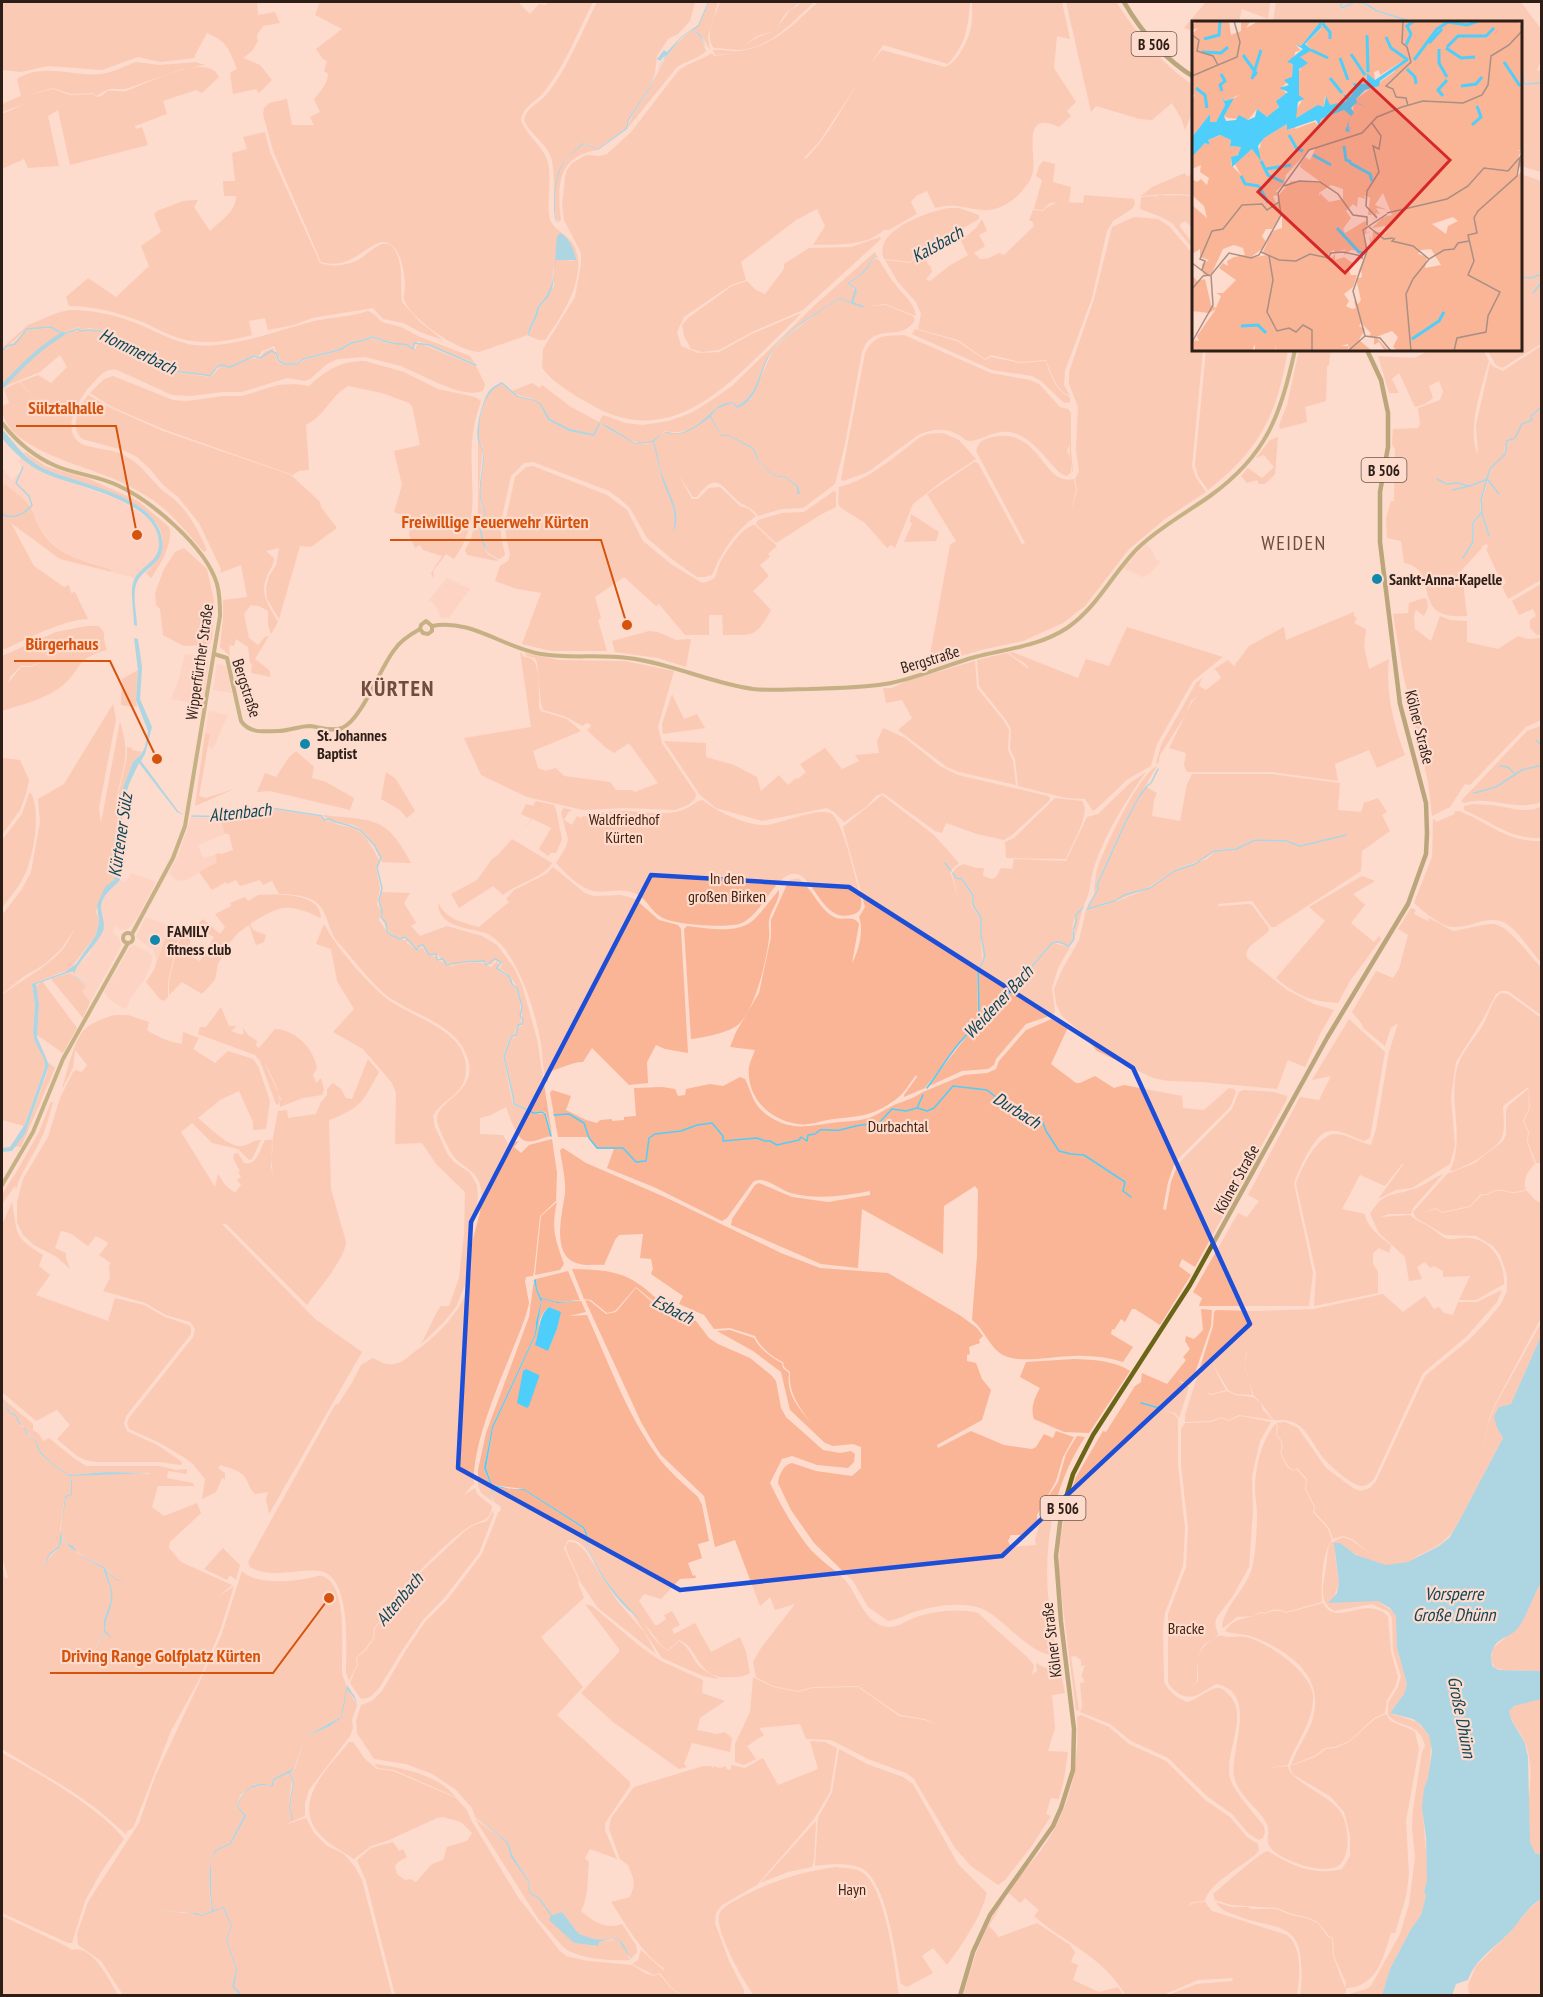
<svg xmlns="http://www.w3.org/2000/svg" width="1543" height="1997" viewBox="0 0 1543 1997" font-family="'PT Sans Narrow',sans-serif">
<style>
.built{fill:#fccbb6}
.green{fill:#f9b596;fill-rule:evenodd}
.water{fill:#4ecefb}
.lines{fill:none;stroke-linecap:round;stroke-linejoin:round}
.stream{stroke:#4ecefb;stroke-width:1.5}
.canal{stroke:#4ecefb;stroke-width:4}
.secondary{stroke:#837e2c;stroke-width:4}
.primary{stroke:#6a6517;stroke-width:4.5}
.marked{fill:none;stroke:#1d4ed8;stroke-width:4.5;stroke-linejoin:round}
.poi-dot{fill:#1088ac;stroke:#fddbcd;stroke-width:2}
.labels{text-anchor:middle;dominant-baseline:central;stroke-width:4.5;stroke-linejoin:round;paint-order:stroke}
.shield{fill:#fddbcd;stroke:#6b574e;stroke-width:1.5}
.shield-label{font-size:15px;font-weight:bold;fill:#2d1e17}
.poi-label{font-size:16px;font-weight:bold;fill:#2d1e17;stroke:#fddbcd;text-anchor:start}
.street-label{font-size:16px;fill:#2d1e17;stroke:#fddbcd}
.park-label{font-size:16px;fill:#45210f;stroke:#fddbcd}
.water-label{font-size:18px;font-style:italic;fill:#0f4659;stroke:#fddbcd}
.quarter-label{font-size:20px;letter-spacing:1.5px;fill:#6f4c3d;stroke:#fddbcd}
.district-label{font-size:22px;font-weight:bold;letter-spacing:1.5px;fill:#6f4c3d;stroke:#fddbcd}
.inset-river{fill:none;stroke:#4ecefb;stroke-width:3}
.inset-road{fill:none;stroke:#aa8f84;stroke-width:1.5}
.view{fill:#d62828;fill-opacity:0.15;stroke:#d62828;stroke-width:3}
.inset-edge{fill:none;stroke:#2d1e17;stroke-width:3}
.leader{fill:none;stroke:#d5530d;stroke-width:2}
.callout-dot{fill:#d5530d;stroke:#fddbcd;stroke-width:2}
.callout-label{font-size:18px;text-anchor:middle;font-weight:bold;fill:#d5530d;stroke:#fddbcd;stroke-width:4.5;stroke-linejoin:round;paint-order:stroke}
</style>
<rect width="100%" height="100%" fill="#fddbcd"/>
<!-- built -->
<path class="built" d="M21,457L30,465L42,472L119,500L150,520L156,528L160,545L156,556L151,563L136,578L112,572L110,569L73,558L62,553L40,530L5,484L2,488V468L12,480L21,472V465L18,462Z
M1146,544L1153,552L1156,560H1159L1160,563L1149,574L1142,577L1123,568Z
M447,578L470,589L449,618H441L434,603L428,601Z
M185,654L206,657L209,661L203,705L171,699L177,685Z
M217,664L227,666L232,693L213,690Z
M209,711L228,715L213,749L208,746L210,734L205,733Z
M191,817L220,818L225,834L198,845L203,858L215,855L217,861L185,881L176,880L169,873L179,853Z
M131,873L156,882L137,918L128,929L121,930L114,926L113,933L119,938L121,946L90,1002L82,991L86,987L70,973L89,954L103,930L101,909L104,898L120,880L126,882Z
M146,917L170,926L155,968L156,957L153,950L136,937Z
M135,945L150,953L152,957L151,965L144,980L131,997L127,1008L124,1009L109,999L104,992L130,947Z"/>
<!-- green -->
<path class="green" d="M2,2H257L258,15L275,12L280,23L263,26L257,35L258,41L252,51L243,58L260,65L272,80L259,93L256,89L233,94L230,73L237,69C229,49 228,42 207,33L195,55V58L160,62L138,57L102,70L48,66L21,72L2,70Z
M320,2H518L530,14L539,4L545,5L550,2H593C578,31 565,66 544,92C535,103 524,105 521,120C526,136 545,147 548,163C552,182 546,202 550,220C555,231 566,233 573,244C590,273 562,317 545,340H539L529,336L539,307L545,302L554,286V266C551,283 554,293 537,307C536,317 529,325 528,335L479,352C458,351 414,321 405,302C402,297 405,293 405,288C405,275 402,249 388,243C372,236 354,272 321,262L273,151L263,114L264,108L269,103L287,99L292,125H314L310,117L320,112L314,99C320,92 328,83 328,74L324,71L327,61L323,59L316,49L342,29L315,15ZM560,233C569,238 573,246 575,256L573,261L555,259Z
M597,2H695L690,21L678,34L668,39L657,56L655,73L650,87L628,119L626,128L598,149L583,143C559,167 560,167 554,200C553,185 556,164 548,151C541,139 529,133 524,120C527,107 537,105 545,96C564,76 584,28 597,2Z
M709,2H718L708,36L710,50L701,35L692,29L699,26Z
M720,2H799C796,7 791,8 787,12C781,18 780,25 775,31L757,36L742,47L758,37L775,31L790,10L798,6L800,2H814C794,21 769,49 739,50C731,50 722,48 714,48C703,37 716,14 720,2Z
M818,2H970C968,28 966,44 948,64L883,45L819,142L804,158L806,159C837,127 853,83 882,50L945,67C957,63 967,43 970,31C973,22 972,11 972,2H1062L1070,39L1057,36L1054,68L1076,102L1067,111L1071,116L1059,127C1021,109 1036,152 1033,171C1032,177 1029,183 1025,187C1016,200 998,212 981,210C962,208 956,203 935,208L927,191L916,196L911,202L917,214L889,230H884C865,247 837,244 813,245L825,226L817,209L796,220L741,262L746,280L731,285L684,317L677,332L681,346L698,353L719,352L752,334L801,313L795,320C738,373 677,456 590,404C574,395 553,383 542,368L543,349L575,297L581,264V253L564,220L562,205L565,177L567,170L572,163L586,155L600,156L607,154L631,132L679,70C690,62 702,60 712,53L714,56L734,53L715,55L713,50C723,49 735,53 745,50C775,45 797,21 818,2Z
M1066,2H1116C1138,35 1160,62 1193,85V110L1185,130L1181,118L1172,103L1152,120L1140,119L1096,106L1091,112Z
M1206,2H1270L1268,19L1242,9L1239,22H1194L1193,31L1184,28Z
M1276,2H1354L1344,6L1340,5L1342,10L1355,2L1361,3L1377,12L1412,22H1273Z
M1362,2H1521L1541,29V67L1540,63L1537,71L1541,70V83H1526L1521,65L1520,22H1414L1377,11Z
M692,30L700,36L706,51C698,59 686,61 677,67L627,129C631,113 643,102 651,87C663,62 668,49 692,30Z
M136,62L160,65L196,62L205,65L179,70L131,87C123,91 118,88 110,89C104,90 101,94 96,96L93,93L71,94L53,88L24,96L53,89L70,95L93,94L96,97L101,96L107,91C113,90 120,92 126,91C144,85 208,50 219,77L202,93L196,90L163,101L167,114L135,126L136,129L142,127L148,145L70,165L58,110L48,116L59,166L28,168L24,159L2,169V114L28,103L2,112V104L21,96L17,79C43,62 73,77 101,74C112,73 125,66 136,62Z
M1526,84H1541V172L1521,166V86Z
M265,132L270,152L320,263C332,267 344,266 356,261C371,254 389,226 399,260C403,274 400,289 402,302L420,322L443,340L422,333L403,323L383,319L373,308L312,318L294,325L268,330L265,318L249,321L252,335C232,340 213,344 192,341C175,339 160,330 145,323C120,313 95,306 69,306L66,297L88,278L116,297L149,266L141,246L161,232L154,214L157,211L183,201L198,200L194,207L210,231C221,220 236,212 236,196H224L223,181H235L232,153L247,149L243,137Z
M584,144L598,150C557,156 557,185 561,220L558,222C552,214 556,179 561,170C565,159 575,151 584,144Z
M1043,161L1055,164L1053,182L1071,187L1069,202L1050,203L1043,210L1034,209L1042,180L1036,176L1039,166Z
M1185,173L1187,177L1193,173V196C1180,192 1156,195 1141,196L1152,187Z
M1521,174L1541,181V274L1531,278L1521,276Z
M1084,195L1134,199L1135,204L1132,209L1113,221L1107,231L1092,298L1065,371L1064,385L1070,396C1056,390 1051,373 1046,360L1020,362L991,355L985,359L958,340L918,329L921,314L916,302L898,282L885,260L910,263L916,257L932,247L933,252L926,257L927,263L931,267L932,272L926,279L930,281L949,266L968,255L961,241L977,227L982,219L987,231L979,235L985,246L974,253L980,259L989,258L999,253L1004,255L1034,226L1032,221H1029L1033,210L1043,211C1056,199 1066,203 1083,203Z
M1161,195C1173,196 1183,194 1193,197V228L1185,221L1180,224V227L1193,244V249L1172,223L1159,216L1140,209L1141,197L1154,196L1163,203L1155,196Z
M948,208H959L979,215V219L915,256L910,262L884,259C872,230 928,212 948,208Z
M1134,217L1158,219L1169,226L1193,254L1194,350H1203L1192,466L1196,478L1206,492L1165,519L1129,549L1085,606L1063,623L1023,641L981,650L928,666L950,545L956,541L927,494L974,462L978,463L1022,544L1025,543L976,451C979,441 983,439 993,437C1041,427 1042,487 1074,479L1076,490L1071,512L1077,490L1075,479L1079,472L1076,450L1078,407L1069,384V372L1094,299L1112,227Z
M880,237L881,239L803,310L752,332L719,350L702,352L691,349L684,336L682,325L688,318L732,286L747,281L756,290L765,294L784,269V264L809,248L851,247Z
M875,252L878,258H872L867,267L858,277L847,283L856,291L851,302L840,298C818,311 789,328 773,349C758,367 760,396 737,406L733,402C727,404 720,404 715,409C699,424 688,436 665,431C660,433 658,438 654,441C636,451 615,429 599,423L593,434C580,432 558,427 549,418C544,413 544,406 538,402C530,396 520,398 512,391L532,383L540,388L542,385L571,407L599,422L603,415L625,423L643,425L669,421L691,413L709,402L732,386L816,304Z
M872,259L879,260C884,268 889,277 895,284C903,295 914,302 916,316L885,304L869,306L885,305L913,316L915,320C903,340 884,326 869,340C866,342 864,348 862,352L845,444L835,484L803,508L782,509L758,516C753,508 746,507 739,502C722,488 717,469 697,497H693L678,474L692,499H698L709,488L720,487L740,506L749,509L756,516C735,531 722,551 712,575L704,577H697L673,560L647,538L630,508L620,499L609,491L533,462L524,463L511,476L501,522V537L505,555L500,559L490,554L486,549L480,525L486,513C476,495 483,477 484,458C484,450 482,448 480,441C476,431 484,399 490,391C494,387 497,385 502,384L517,397L535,401L540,405L548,420L569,431L594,436L599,424L635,444L653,442C657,453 657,465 661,475C668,494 678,511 673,531C681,507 666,493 661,471C658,461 657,451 654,442L662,433H683L710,416L721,436H729L753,449L758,461L774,476L786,478L797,487V494L798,486L786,477L774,475L759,461L754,448L729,435H721L711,416L716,409L732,403L737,408L751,399L773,350L787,336L817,313L840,299L862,306L852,302L857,291L856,288L849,283L858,278L868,268Z
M1541,275V280L1532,293L1541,282V344L1502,368L1496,365L1487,350H1520L1521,277L1531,279Z
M69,310C96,310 121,316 145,327C159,333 172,340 188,344C222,352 279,330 314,321C332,317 351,317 368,311L374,314L382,322L401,327L420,337L470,356L475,363L418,341L414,347C406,344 400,344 392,342C385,341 378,337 371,336L368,338L350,342L339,349L303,358L296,363H286L280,360L274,346L262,351L259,356L254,355L230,366L221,365L216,366L210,375H206L173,370L154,360L147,354L99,330L90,328L79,330V327L63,333L51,326L27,329L2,351V348L28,325L57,313Z
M51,328L62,334C39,347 20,367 2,385V353L28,330Z
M915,329L957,341L985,360L991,357L1020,363L1046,361C1050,375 1056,391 1070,397V402L1064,403L1041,381L1032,376L992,370L912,334Z
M90,330L101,332L129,346L172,372L211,377L221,366C238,369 245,355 260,359L264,352L273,348L278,362L285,365H297L304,360L339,351L351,343L368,340L371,338L390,344H402L415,349L418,343L476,366L485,384L483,391L473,393L459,391L440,384L401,366L365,357L338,359L327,364L310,379L305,381L287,378L242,392H222L191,396L172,395L117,370C105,367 99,377 91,385C80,397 60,429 80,443C88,448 109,449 119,453C140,462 146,474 161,489C165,493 171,496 175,500C190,514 199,532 207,550L204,552C188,534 169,509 148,497C137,490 124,483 112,478C82,465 1,447 2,406L9,403L4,389L19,382L39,403L20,382L38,375L51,383L67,367L60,355L40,372L3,387C22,368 45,341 71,332C77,330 83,331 90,330Z
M904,335L991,373L1030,380L1039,384L1060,407L1068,409L1071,413V450L1073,471L1072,472C1072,464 1068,451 1070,445L1067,450L1071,459V473L1066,476L1060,473C1043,456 1027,429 1001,432C992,433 977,441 970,441C964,441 963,437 959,435C946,427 931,429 918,435L868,472L843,481L841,479L865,353C875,334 884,336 904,335Z
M1541,346V406L1530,416L1532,420C1516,423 1523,430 1514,438C1506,445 1505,441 1504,454L1490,469L1487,478L1470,485C1462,481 1454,485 1446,483C1443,482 1440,480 1437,479C1448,485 1457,482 1469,485L1453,491L1487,479C1484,491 1478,500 1481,512L1472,523L1473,542L1463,558L1474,543V524L1482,513C1485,521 1485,531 1490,537L1481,504L1488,481L1499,494L1488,479L1491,469L1505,454L1508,441L1515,438L1522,425L1533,420L1532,416L1541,407V580L1508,599L1502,586L1506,583L1504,578L1500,579L1486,549L1488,547L1487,544L1482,546V548L1460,572L1463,582L1467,616C1407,621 1443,570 1404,563L1401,541L1387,538L1386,518L1391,501H1394L1395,450L1392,444L1393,429L1418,428L1420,424L1418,408L1440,400L1443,391L1439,381L1429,386L1433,398L1425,404L1415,407L1399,373L1392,379L1399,393H1389L1378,356L1414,358L1431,350H1483L1489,361C1482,387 1466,430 1478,455L1476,425L1490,363L1494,367L1503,371Z
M1206,350H1288C1277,414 1260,450 1208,490L1198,476L1195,465Z
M1299,350H1331L1332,351L1330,354L1329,365L1327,366L1326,401L1305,407L1307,422L1280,429L1279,425L1287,405Z
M365,361L404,372L438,389L475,397L481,401C476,415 473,428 472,442C469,486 482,521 454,559L446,554L433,571L434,580L431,573L442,556L423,550L420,545L415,548L409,535L410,518L394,512L402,485L394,451L420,445L412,406L409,403L382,393L348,386C329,397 327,414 306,425L309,470L299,471L293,475L163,429L112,407L90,393L104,379L113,376L173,400L187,401L223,396H242L278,385L295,384L309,386C327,370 340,361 365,361Z
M88,395L111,408L163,431L291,475L320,502L321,507L337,528L311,547L300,546L279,619L267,599L266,588L269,576L276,565L279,548L266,551L274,558C274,566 270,568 267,576C259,594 269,606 278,622L271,634L268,625V611L259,606L251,605L244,614L249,638L258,645L265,637L269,636L255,659L269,670L271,677L251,673L252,664L250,663L248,647L236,639L234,646L229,645L230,656L220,647L223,619V600L247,597L241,565L220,573L221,569L199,523L178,497L163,485L150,469L137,457L123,450L82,439C69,426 79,408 88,395Z
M943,433L959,440L976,459L941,482L913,504L895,548L891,545L887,548L865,523L841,508L838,504L839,487C870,479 895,457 920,437L928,434Z
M1278,437L1275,474L1265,484H1259L1257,480L1247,483L1241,476L1248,468L1262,478L1274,467L1264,455L1256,458L1270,440Z
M478,438L483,447L479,486L481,506L485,513L479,525L485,550L489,555L499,560L497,561L467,555L465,550L471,539L478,510Z
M25,452L45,466L89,479L138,501L169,527C174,541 160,566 151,578L146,573C207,511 83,485 46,469C38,465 31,460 24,453Z
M533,466L607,495L627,510L643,541L671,564L702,583C706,582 712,581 715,577C717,573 718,567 720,563C725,553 743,525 755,525L777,546L768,554L770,557L760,565L769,576L753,591L771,610C756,638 752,635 723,635L722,615H709V635H685L659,604L656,606L624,577L595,597L601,618L598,620L607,651H551L522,644L541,593L517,589L495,581L500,566L508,561L510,555L506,536L505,523L515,477L526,467Z
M5,483C12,492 23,496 29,506C34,512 35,520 39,527C54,555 82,561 110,569L112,572L60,559L11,523L34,566L64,587L69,585L71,593L75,592L88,619C59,621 32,637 5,649L2,648V488Z
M834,491L836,492V507L820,515L776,543L756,524L758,520L782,513L804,512Z
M911,514L939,532L936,541L904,542L912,524L910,522Z
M184,548L207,569L214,601L212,639L209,644L206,645L184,646L163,635L160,609L156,605L155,593L164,569L175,552Z
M1541,584V635H1537L1530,628V620L1536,616L1533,609L1519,615L1512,601Z
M1424,598L1427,600L1428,607L1424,616L1416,610L1414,616L1415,629L1431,641L1440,616L1450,620L1467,621V642L1498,649L1518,636L1528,639L1542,638L1541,720L1526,727L1470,785L1465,784L1450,807L1432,816L1428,782L1403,674L1393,614L1408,613L1409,603Z
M1354,612V616L1357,618L1354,623L1366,629L1364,646L1369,669L1389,659C1385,691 1394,726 1405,755L1377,768L1369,750L1335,764L1338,781L1271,772H1187L1184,766L1186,753L1169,748L1192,702L1198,696L1191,701L1186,714L1160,755L1158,764L1156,763L1161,745L1196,683L1202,678L1199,686L1206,690L1220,679L1221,677L1215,669L1211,671L1228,660L1234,666L1249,646L1284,627L1286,640Z
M87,626H99L104,633V640L107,650C75,658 83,668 63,685C47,699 22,704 2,711V691L21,667H31L42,662L30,666H21L10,677L8,684L2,690V656L56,632Z
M1127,627L1223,657L1193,681L1157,744L1151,766L1128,779L1096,809L1093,811L1085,799L1066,798L1018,786L1015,759L1010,749L1011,729L1006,720L979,686L977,660L1007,653L1029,669C1026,661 1015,660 1009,652H1012L1078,678L1086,659L1109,666Z
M649,631L658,632L676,640L691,639L686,667L658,658L615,652L612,641Z
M520,651L524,657C526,657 532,658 533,660C540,666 539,698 539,707L541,711L567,719L581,731L533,751L538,768L545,771L556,768L564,776L610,782L616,790H632L635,792L658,783L629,743L614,753L605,747L587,730L591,726L590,724L586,723L583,726L564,716L543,710L541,704L537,663L535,658L527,656L525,653L559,660L625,661L674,671L658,727L662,743L696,794L695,799L688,805L675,810L624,808L583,810L527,797L481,775L464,738L531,727Z
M975,661L977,688L1004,721L1009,730L1008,750L1013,761L1016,785L959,772L947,767L898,730L912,718L902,700L886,703L883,688H892L906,681Z
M138,670L136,700L137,707L121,705L122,679Z
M672,694L684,719L697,714L705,728L663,734L662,724Z
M113,704L116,719L99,808L101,823L120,721C123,733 127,746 125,759C122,780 113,799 118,821L119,792L127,757V747L132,748V750L142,752L133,762L121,793L120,817L114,839L116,871L114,880L105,888L96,911L99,921L96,935L70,969L32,984L35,1005L33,1033L35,1042L44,1059L45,1067L24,1126L2,1120V995C21,980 47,968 63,949C68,943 71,935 75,928L62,948L45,964L23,977L2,994V915L22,889L31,872L40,822L38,799L64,784Z
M1541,726V746L1535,740L1541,747V802C1513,812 1493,795 1464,803L1461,801L1527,731Z
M883,728L905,738L940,766L958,775L1048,796L1050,798L1049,801L1012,835L1004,840L977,834L946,823L942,833L935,831L883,793L876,796L866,807L844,822L834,812L827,808L762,821L716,808L700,795L664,741L706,743V757L734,765L757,777L761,791L779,775L788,785L796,778L798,779L806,772L800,764L825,748L842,769L859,761L855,755L879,753L877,741Z
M205,733L210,734L199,796L206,798L234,789L195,806Z
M296,751L314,767L312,778L326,782L354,798L350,810L270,791L257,792L265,773L276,777L289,757Z
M2,758L20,760L29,780L26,794L20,810L2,835Z
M1157,766L1124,823L1096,885L1097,889L1094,894C1095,885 1095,875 1098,867C1105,847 1139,774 1157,766Z
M386,772L396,779L415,811L407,818L400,810L381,799Z
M1146,772C1126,800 1105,834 1094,867C1089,883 1092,890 1083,907H1081C1075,915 1070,928 1073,938L1076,915L1083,908L1074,940L1069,945L1052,942L983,1021L979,1016L978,972L983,961L981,918L972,905L974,899L963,879L956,877L953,874L956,878L962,880L973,899L971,905L980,918L982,961L977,972L978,1016L982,1022L973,1026L925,1088L904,1097V1095L917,1077L916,1075C910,1083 903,1095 895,1100C873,1116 860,1116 834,1119C823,1120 809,1126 798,1124C769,1120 746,1097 749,1067C750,1061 753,1056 755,1050L730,1047L736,1032L759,993L771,937V920L789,880L798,878C812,888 818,908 834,917C844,922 853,914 859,924L852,963C859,951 864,930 859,917L865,907L843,827L882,795L934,835L959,863L951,870L944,863L950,871L959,901L952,873L957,867L964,864L976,868H984L983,876L992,879L996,877L1001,868L1012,869L1014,859L1066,861L1087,817L1098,814L1130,783Z
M1192,774H1271L1340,783L1338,810L1361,812L1364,803L1378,798L1387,812L1382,815L1390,831L1362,851L1361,871L1275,927H1271L1252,901L1218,904L1219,906L1249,904L1252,905L1269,928L1268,932L1250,946L1246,953L1247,958L1287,990L1314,1004L1334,1010L1321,1032L1305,1067L1288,1060L1277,1089L1202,1082L1168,1081L1153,1078L1097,1051L1081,1032L1061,1015L1056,1003L1054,989L1062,970L1079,940L1086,910L1115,902L1150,888L1174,871L1207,859L1215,851L1236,849L1255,840L1285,842L1300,846L1347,835L1300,845L1286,841L1255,839L1236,848L1214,850L1206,858L1174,870L1149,887L1115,901L1088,908L1098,890L1097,885L1125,823L1146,787L1157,793L1154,800L1152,816L1180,821L1187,784Z
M29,793H31C41,812 34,852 26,872C20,886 10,897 2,908V840L22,814Z
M1055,798L1082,801C1092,812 1071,846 1066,859L1006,858L1005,842L1014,838Z
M703,800C717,812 747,826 766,825C781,824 823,805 833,815C844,826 856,881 861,898C862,907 861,913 851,915C827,921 818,891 804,878C801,875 796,873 791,874C773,879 760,918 739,924C724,928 674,925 661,917C652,912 647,900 638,895C624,886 608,894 593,891C580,888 565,873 556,863L566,847L568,839L561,812L564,808L571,810V812L569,811L564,820L572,825L577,816L581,818L583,816L597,817L598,813C607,812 616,811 626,811C651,812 677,819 698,801Z
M536,801L554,805L556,810L562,839L556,853H551L548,856L539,849L551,828L533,819L521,830L532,819L521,814L526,804L533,806Z
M1473,804C1481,805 1490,804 1498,806C1516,809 1523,813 1541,807V838C1508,839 1493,822 1464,810V806Z
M265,808L322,817L326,821C332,821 334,823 339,825C344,827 349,826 354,828C365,833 374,850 380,862L376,868L380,888L377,904L381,911L379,920C387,932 391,940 407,940V943L417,950L422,947L428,955L437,957L439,961L445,962L450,966C465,964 477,958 491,967L496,962L498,961V970C504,976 512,976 513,986L516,988L520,1003L521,1025L516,1027L514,1037L510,1036L503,1057L513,1105L534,1113L545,1114L551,1136C544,1137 533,1143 526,1141C517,1140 509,1115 506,1107L491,1115L480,1118V1134L503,1135L508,1144L519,1141L514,1147L521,1153L529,1145L552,1139L557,1173L556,1201L540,1216L534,1272L533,1276L526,1277L525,1281L529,1303L526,1315C510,1361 472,1436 474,1483L464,1495L475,1488L478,1495L492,1506C491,1521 481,1520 470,1526C447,1541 421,1570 401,1590V1596L374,1628L373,1638L366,1648L356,1658L357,1665L349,1681L346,1673C346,1649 351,1583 324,1572C314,1569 301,1571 291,1572C276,1573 264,1575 250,1567L248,1562L335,1405L339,1403L353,1381L361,1365L373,1358C380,1362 386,1365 394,1364C402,1363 407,1358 413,1353C437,1336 461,1313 469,1284C473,1270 470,1253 473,1239C477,1222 485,1202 480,1185C477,1172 465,1168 456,1159C451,1154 436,1125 437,1119C437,1099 482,1092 466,1054C454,1023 411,1014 387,996C371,983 350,955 335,939C331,931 329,925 326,917C319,895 298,895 279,894L272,881L263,885L260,880L240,886L236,880L227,884L226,882L212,890L199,872L217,862L215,855L218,853L221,854L233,850L229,834H225L220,818L233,817Z
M1459,811C1490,823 1506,842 1541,841V962C1530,951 1517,928 1503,922C1487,915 1470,928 1453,927C1441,927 1423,911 1414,903L1432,857L1433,820L1435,819L1436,822L1455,814L1454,812Z
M323,815C372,821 386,814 411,863L382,862C376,849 366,830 353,825C343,822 330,824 323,815Z
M512,839L552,863C545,877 516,884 503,895L493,886L459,908L451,894L477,880L492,859L498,855Z
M553,867L585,893L594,896L621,895L635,899L659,920L678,925L681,929L688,1053L665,1049L656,1045L647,1062L648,1083L629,1085L592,1048L583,1062C570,1062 559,1070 547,1072L548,1083C542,1072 543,1056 541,1043C534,1009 525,978 505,949C500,943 495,938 488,934C470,927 438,929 438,902C445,919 463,923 479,927L509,902L506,899L514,890L546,874Z
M1362,876L1375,881L1353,894L1365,905L1351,923L1374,942L1379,936L1381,939L1350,981L1338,1003C1310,1001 1297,996 1276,978L1325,921L1309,907Z
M779,890C780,901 771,909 769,920C768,926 770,932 769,938C767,959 754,1016 735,1027C725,1033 702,1038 691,1039L684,929L687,926C706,928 734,934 751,922C761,914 770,900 779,890Z
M381,892L410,893L404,903L416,923L411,926L420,936L447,926L482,936L497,945L514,968L522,985L537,1039L552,1135L546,1113L542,1111L534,1112L515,1104L505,1057L511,1038H515L517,1028L522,1026C522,1004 521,980 500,969L502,964L500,960H495L491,965C473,953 464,968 450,964C447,963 444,960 441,960L438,955L429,954L422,945L417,949L406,938C383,940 378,908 381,892Z
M258,895C276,894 321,892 321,918C288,903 281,904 250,924L253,930L266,935L264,942L256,945L249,925L238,933L231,941L218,964L215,980L202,994L182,982L169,995V981L180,936L184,938L189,935L191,936L188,955L200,961L214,937L197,928L200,925L198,924L203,919L220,934L225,927L215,914L231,906L230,903L245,897L248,901Z
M1411,908L1416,910L1414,914L1428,921L1429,918L1453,931C1465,929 1479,925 1491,924C1508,923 1528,955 1541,967V1015L1508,991H1501L1496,994L1483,1019L1456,1062L1451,1097L1455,1146L1450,1164L1412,1188L1396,1190L1378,1199L1403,1165L1402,1164L1385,1186L1360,1175L1342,1209L1365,1214C1366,1226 1381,1238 1391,1245L1389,1253L1379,1248L1373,1253V1264L1378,1272V1293L1314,1306L1316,1273L1296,1184C1300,1170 1318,1134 1335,1134C1346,1134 1359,1142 1371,1145L1376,1129L1389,1052L1398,1023L1391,1028L1385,1046L1363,1028L1362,1024L1352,1012L1376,971L1393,978L1399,969L1408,935L1398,929Z
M324,924C327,928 329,934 333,939C346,958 364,978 381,994C408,1019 475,1028 465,1078C461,1095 441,1101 433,1116L435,1127L448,1155L454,1162L470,1173L477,1185L478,1199L469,1247L465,1285L456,1307L444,1322L420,1345C428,1334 434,1314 441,1306H449L459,1278L464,1234L465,1192L436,1164L422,1143L395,1144L396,1093L392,1083L363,1049L333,1032L354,1009L337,981L331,949L316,944Z
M170,926L180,931L168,981V997L164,1001L160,999L146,982L154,970Z
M1053,943L1070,947L1058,968L1052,988L1055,1012L1052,1015L1026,1024L996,1059L994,1065L988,1069L962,1071L927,1087L974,1027L984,1022Z
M70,973L86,987L82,991L90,1002L83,1018L51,979Z
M42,981L77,1028L63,1053L37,1035L39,1004L36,986Z
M1501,993L1508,994L1541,1018V1163H1536L1528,1142L1529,1132L1524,1121L1530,1108L1528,1087L1503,1106C1503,1116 1506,1130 1501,1139C1494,1151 1464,1169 1450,1171C1466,1137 1447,1101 1458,1065C1463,1051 1475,1038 1483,1025C1489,1015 1492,999 1501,993Z
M221,1007L229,1026H237L231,1031L242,1035L244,1033L242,1027L248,1035L257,1041L256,1046L259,1048L275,1029C295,1030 313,1047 317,1068L313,1075L316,1083L321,1078L324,1090L322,1095L303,1098L280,1107C281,1092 272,1076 264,1062L281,1099L278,1105L276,1104L260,1061L255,1055L198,1034L200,1027H206Z
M115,1015H128L149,1022L147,1030C157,1037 170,1042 182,1044L183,1032L199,1038L193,1049L215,1063L228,1051L253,1059L258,1066L270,1101L266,1129L253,1130V1122L239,1091L220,1100L198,1118C208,1126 229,1148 242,1146C249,1145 253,1140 261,1140L252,1159L249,1160L238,1149L212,1143L192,1123L181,1132L215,1187L218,1174L225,1185L235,1193L241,1185L237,1180L241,1177L238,1172L240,1171L233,1158L234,1154L238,1153L244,1163C257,1166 260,1149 265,1140H273L271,1167L273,1174V1179C274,1173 272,1171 272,1165C270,1148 275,1128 278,1111L287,1110L288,1118L316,1114L321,1102L327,1095V1089L333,1083L341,1089L346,1098L352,1099L368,1059L379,1072C362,1102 363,1107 329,1120L331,1189L346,1242C345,1259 318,1290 307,1305L226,1224H222L315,1319L362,1352L269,1514L266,1499L268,1492L255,1494C250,1489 250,1487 247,1481C244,1471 229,1468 220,1465L218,1468L225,1473V1480L222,1478L216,1492L202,1499L205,1479L193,1464L185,1458L160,1443L129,1429L127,1423L129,1418L193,1337L195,1329L190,1322L166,1315L145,1303L103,1291L110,1278L109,1266L111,1263L99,1255L108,1244L107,1242L96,1236L88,1246C78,1240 73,1232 61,1231L55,1248L66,1253V1258L70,1269L57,1257L34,1245L23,1235L17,1222V1202L23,1179L48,1137L60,1098L73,1072L76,1070L82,1072L87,1065L75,1050L73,1068L62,1089C66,1075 74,1040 84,1030C91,1023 106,1017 115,1015Z
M1054,1018L1062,1020L1069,1025L1051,1064L1076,1083H1080L1095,1076L1114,1088L1124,1085L1182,1096L1183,1108L1204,1110L1229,1088L1234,1089L1236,1092L1230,1107L1175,1162L1168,1182L1163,1209L1166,1210L1171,1182L1178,1164L1232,1109L1239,1092L1243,1090L1274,1092L1287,1096V1099L1195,1267L1182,1259L1179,1266L1191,1275L1160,1325L1135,1309H1132L1125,1322L1121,1319L1114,1330L1112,1329L1111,1334L1133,1347L1123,1362C1107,1357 1090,1355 1072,1356C1054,1356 1020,1364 1003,1355C990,1348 984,1329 972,1320L977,1256L978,1190L975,1186L944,1206L943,1254L862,1209L858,1268L821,1264L731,1225L732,1219L755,1185L759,1183L792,1197L828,1202L870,1195V1191C844,1196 817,1200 791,1193C778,1189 765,1175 753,1182L727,1218L722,1221L656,1188L607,1168L614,1149H597L588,1137H558L550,1093L552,1090L571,1096L566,1110L586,1120L597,1123L600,1120L612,1119V1121L624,1120V1117L636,1116L634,1088L662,1087L675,1089L678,1096L685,1095L686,1089L710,1084L723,1086L740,1077L745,1079C753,1095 752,1105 770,1117C793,1131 807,1126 832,1123C842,1121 851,1122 860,1120C874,1118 882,1111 894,1105C904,1101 914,1098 923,1092L964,1075L987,1073L996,1069L999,1061L1026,1030Z
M1349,1019L1385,1052L1370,1138L1364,1141C1353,1137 1338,1127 1326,1132C1314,1136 1297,1172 1294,1184L1313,1273L1309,1306H1199L1202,1298L1193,1292L1238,1213L1247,1217L1259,1201L1248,1195L1300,1097L1319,1100L1331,1076L1312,1080Z
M49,1063L55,1068L21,1147L15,1146L25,1134L47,1073Z
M1528,1089L1529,1108L1523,1121L1528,1132L1527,1142L1535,1164C1529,1169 1522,1180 1526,1189C1509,1196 1507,1188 1496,1190C1489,1192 1489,1195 1481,1194L1470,1206L1442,1212L1436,1208L1421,1213L1436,1209L1442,1213L1470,1207L1482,1195C1489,1196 1489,1193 1496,1191C1508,1189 1510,1197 1526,1190L1535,1200L1541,1203V1318L1495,1404L1488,1422L1482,1459L1488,1424L1496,1404L1541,1323V1336L1511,1404L1499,1407L1497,1428L1503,1438L1457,1525C1447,1541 1437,1547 1421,1554C1417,1556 1413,1560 1409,1562C1386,1572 1357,1558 1340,1543L1335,1554L1339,1583L1332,1603L1364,1600L1378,1601L1395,1613L1397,1621V1648L1407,1684L1404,1694L1390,1713L1417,1722L1429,1735L1431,1744L1429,1777L1424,1788L1423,1813L1428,1881L1424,1889L1426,1896L1421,1915L1411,1929L1390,1969L1382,1995H1346L1366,1989L1371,1986L1400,1934L1409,1904L1415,1857L1412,1828L1413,1809L1422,1752L1425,1746C1420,1721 1399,1729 1388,1715V1703L1398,1687L1401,1676L1393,1651L1392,1618L1389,1612L1372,1604L1334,1611C1317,1602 1324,1582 1326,1567C1327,1559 1327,1551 1330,1543L1343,1537L1351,1540L1371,1554L1352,1539L1343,1536L1333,1539L1329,1528L1314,1511L1315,1507L1306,1489L1307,1479L1297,1468L1293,1470L1288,1466L1281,1453C1284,1445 1283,1441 1277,1435L1278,1426L1276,1423L1285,1422L1298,1428L1326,1468L1353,1488L1360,1491L1370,1488L1376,1481L1425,1376L1470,1339L1486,1322L1501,1304L1507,1291V1275L1500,1255L1493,1246L1476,1236L1445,1235L1416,1218L1413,1212L1447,1174L1475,1163L1503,1141L1506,1134V1111L1508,1106Z
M51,1102H53C49,1116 46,1130 39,1143C31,1159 21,1172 16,1189L15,1186L2,1204V1194L17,1171L39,1132Z
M563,1148L586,1163L667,1198L781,1253L820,1268L888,1273L961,1316L977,1328L983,1336L979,1340L980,1343L969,1347L970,1354L967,1355V1361L976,1363L982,1379L991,1390L982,1420L937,1445L938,1448L971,1431L1004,1445L1032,1449L1036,1447L1044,1434L1053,1438L1056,1431L1074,1437L1063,1457L1056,1481L1037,1515L1038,1526L1025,1535H1011L1008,1541L1011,1547L1036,1545L1035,1539L1048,1497L1058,1482L1066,1454L1077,1436L1085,1437C1054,1484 1044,1539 1048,1595C1050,1615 1054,1634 1056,1654C1035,1660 1003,1618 983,1609C963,1601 933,1606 914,1612C905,1615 897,1620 888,1621L868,1607L853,1581L814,1543L791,1510L778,1483C779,1475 783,1465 792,1463L816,1471L852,1476L861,1468V1447L853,1444L833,1446L825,1443L790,1410L781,1372L753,1351L717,1331L730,1330L754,1338C759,1348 771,1358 782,1363L783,1368L789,1373C786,1395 799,1408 812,1424C800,1408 788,1394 790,1372L784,1367L783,1362C772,1357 760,1347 755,1336L730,1328L714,1329L704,1315L679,1304L683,1296L651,1274L653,1269L651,1259L640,1258L643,1234L619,1235L615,1240L604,1265C596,1264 587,1266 580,1264C549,1258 563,1212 565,1193C566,1179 562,1164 560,1150Z
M1443,1174L1413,1208L1411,1214H1389L1380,1217L1410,1215C1416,1221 1422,1222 1429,1227C1435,1230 1439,1235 1445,1238C1452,1241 1461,1237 1468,1238C1492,1239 1505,1263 1504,1284L1476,1300H1459L1470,1276L1443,1277V1271L1434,1266L1430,1268L1425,1262L1417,1267L1422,1279L1409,1281L1405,1257L1379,1233L1370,1214C1384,1191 1391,1197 1413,1189C1424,1186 1433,1178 1443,1174Z
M12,1202C18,1234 12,1236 43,1255L39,1266L50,1275L36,1295L108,1321L115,1298L144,1305L165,1317L189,1325L191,1327V1334L126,1416L124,1424L127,1431L159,1446L182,1462L181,1465L159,1462H96L85,1460L77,1456L57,1439L70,1425L57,1410L36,1421L2,1392V1225Z
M557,1202C551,1228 555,1239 564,1264L560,1270L535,1275L541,1216Z
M572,1269C596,1270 619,1269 640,1285C648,1290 654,1297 662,1303L653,1301L636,1287L615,1311L607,1313L591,1300L584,1299Z
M568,1271L580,1300L557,1302L541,1298L537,1289L536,1279Z
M534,1280L536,1290L541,1302L536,1322L535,1334L492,1427L484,1468L491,1486L492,1501L481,1493L478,1486V1470L486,1433L529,1317Z
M636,1288L652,1302L696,1321L709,1338L718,1344L750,1358L771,1375L776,1381L781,1408L786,1417L823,1450L840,1453L851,1451L855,1454L854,1462L848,1468L817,1465L792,1456L782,1459L770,1483C781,1506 795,1531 811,1550C822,1562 836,1570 846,1581C858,1596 865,1625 888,1627C897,1628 906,1621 914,1618C933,1611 958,1608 978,1613L1027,1657L1034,1665L1032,1675L1037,1671L1036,1663C1059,1677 1060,1660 1065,1693L1052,1695L1055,1728L1048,1751L1068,1752L1064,1779L1059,1799L1051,1798L1046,1814L1051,1816L1031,1847L1005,1880L998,1885L971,1866L955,1848L914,1779L906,1773L868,1759L831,1740L806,1739L800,1724L759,1728L764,1735L747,1746L756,1759L744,1765L735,1762V1744L750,1712L753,1677L773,1687L798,1692L813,1688L858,1687L899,1716L925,1720L938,1725L925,1719L900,1715L858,1686L813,1687L798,1691L773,1686L756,1677L753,1662L761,1648L795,1604L775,1610L770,1597L760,1606L735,1540L715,1547L704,1496L661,1455L652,1441L641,1422L585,1300L590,1301L606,1314L616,1312Z
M1502,1290L1497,1302L1467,1336L1423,1373L1374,1479C1370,1483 1367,1486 1362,1486C1351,1486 1327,1463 1321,1455C1314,1446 1310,1435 1301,1427C1293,1420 1285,1420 1274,1420C1266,1411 1262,1402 1253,1395C1252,1383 1245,1375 1245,1365C1245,1360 1247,1354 1248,1349C1240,1370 1251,1376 1252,1395L1235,1394L1228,1390C1223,1380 1216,1371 1212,1360C1215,1371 1221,1380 1226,1390L1211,1394L1204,1391L1211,1395L1227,1391L1235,1395L1253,1397L1261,1403L1263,1410L1273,1420L1239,1415L1229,1420L1221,1417L1210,1421L1185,1422V1415L1213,1326L1214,1312L1216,1310L1257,1311L1314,1309L1383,1294L1403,1312L1425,1296L1434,1309L1439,1307L1444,1313L1453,1315L1458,1302H1477Z
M542,1299L557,1303L581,1301L586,1312L569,1316L587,1315C608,1361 626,1412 656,1454C667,1470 684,1484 698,1497L702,1505L709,1541L698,1544L702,1558L688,1563L693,1576L695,1575L696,1578L680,1579L661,1599L644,1594L639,1601L655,1625H658L666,1619L664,1615L672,1611L680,1625L672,1629L674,1634L695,1623L711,1652L740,1637L746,1652L750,1673C744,1677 738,1677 731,1677C697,1681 699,1647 679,1640L668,1650L662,1646L644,1623C650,1634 657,1644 668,1651L679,1641C690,1647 692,1660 701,1668C706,1672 713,1675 719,1679L703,1676L662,1658L632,1613L636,1615C616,1597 599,1574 589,1549C586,1540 590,1537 584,1527L524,1489L492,1485L486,1468L493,1428L536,1334ZM549,1307L560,1312L557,1329L548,1351C539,1337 533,1320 549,1307Z
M1201,1309L1212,1310L1211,1326L1192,1382L1190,1385L1177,1380L1189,1387L1179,1418L1175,1413L1163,1410L1174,1414L1178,1419V1465L1185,1528L1183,1566L1165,1613L1163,1630L1164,1682C1169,1692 1178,1699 1188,1702C1198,1699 1208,1689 1217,1688C1222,1688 1223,1689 1226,1692C1253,1714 1221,1755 1231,1781C1238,1797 1253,1812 1264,1826L1265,1832L1263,1838L1259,1840L1249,1834L1232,1814L1208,1797L1168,1758L1131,1741L1110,1724L1080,1712L1082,1706L1080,1683L1084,1682L1083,1677H1081L1085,1665L1081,1666V1660L1075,1656L1071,1657L1079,1710L1076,1711L1062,1599L1059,1570L1060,1543L1066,1507L1076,1477L1103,1431L1106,1432L1135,1386L1141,1382L1142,1373L1167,1384L1186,1360L1183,1357L1190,1349L1185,1341L1186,1336L1194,1339L1203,1330Z
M1074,1359C1094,1360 1113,1360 1130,1371L1089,1433L1064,1432L1034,1419C1030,1408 1035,1397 1040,1388L1020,1377L1026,1362Z
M2,1398L33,1424V1430L39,1434L43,1441L49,1438L75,1459L86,1466H160L176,1470L187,1469V1474L168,1471L167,1478L193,1483L194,1486H158L152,1507L164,1516L197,1503L201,1513L170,1542L169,1548L181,1562L232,1585L218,1597L234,1586L220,1631L199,1680L171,1731L133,1828L126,1832L127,1835L97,1809L73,1792L2,1749V1564L5,1578H8L2,1557V1403L9,1413L15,1416L19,1424L25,1429L27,1435L35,1441L39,1452L53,1465L69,1476L71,1481V1494L65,1496L60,1528L61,1538L59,1546L45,1561L42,1572L46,1561L60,1547L62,1539C73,1553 87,1559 103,1568L110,1588L111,1600L104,1620V1630L94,1652L105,1631L106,1620L112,1600L111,1587L105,1569L116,1579C112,1574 108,1569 102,1566C89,1557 62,1549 61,1530C61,1520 64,1507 66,1497L72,1495V1481L70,1476L106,1473L149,1474L150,1473L106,1472L69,1475L53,1464L40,1451L36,1441L28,1434L26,1429L20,1423L16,1415C9,1412 2,1405 2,1398Z
M1240,1416L1271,1422L1260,1441L1252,1476L1253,1511L1249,1567L1233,1596L1217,1617L1215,1623L1218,1635C1195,1650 1198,1657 1197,1682L1188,1688L1198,1682C1199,1671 1195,1656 1203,1646C1205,1643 1215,1637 1219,1636C1222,1635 1225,1637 1228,1637C1234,1637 1240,1636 1246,1637C1267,1642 1312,1672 1313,1696C1314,1722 1296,1742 1288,1765L1267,1768L1288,1766C1289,1781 1332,1796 1341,1813C1349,1826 1352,1860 1336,1867C1328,1870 1318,1869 1309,1867C1299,1865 1269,1854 1268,1842C1267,1836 1270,1831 1267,1824C1258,1807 1238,1796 1234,1776C1229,1752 1260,1692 1216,1684C1203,1691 1192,1703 1178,1693C1173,1689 1170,1687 1168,1682V1614L1186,1567L1188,1528L1181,1465V1429L1185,1423L1211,1422L1221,1418L1229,1421Z
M1275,1424L1277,1426L1276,1435C1282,1441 1283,1445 1280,1453L1287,1467L1293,1471L1296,1469L1306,1480L1305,1489L1314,1507L1313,1512L1328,1529L1332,1540C1322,1552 1321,1587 1322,1602L1286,1612C1281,1609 1271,1608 1266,1613L1261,1612L1253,1616L1237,1617L1223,1628L1222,1626C1225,1604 1249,1587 1253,1564C1256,1548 1257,1530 1257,1513C1257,1505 1255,1497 1255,1490C1255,1468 1261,1441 1275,1424Z
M493,1487L524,1490L583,1528L587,1535V1548L596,1567C590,1556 583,1538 568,1540L564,1548L579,1581L578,1583L584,1598L541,1637L583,1687L557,1715L630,1782V1786L605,1823V1830L617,1859L590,1849L585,1858L589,1862C587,1878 589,1897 581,1911C592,1921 606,1930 622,1924L636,1945L637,1952L631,1959C617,1926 615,1945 590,1938C589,1937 582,1935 581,1935C574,1930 568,1918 562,1912L552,1915L540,1898L531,1893L529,1888L530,1883L513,1856L508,1842L475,1817L472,1808L455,1789L432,1774L406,1764L374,1759L357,1733L356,1721L361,1705L372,1701L382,1691L406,1650L425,1622L448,1599L482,1554L498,1513L501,1510L500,1506L493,1501Z
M493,1511L494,1514L479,1553L445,1597L423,1620L403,1649L379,1688L370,1697L364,1699L360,1698L350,1683L356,1668L358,1666L357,1658L367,1649L374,1638L375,1628L398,1601L402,1596V1590L465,1531L474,1525L487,1521Z
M569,1542L576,1543L585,1551L618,1602L645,1633L656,1654L598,1608L581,1583L566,1549V1545Z
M223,1548L240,1565L236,1580L230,1575L227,1580L204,1569Z
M242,1571C255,1585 291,1582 309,1578C313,1578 318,1575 322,1576C349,1584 341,1651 342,1672C342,1677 345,1680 346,1685C348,1693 343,1708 341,1717L305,1737L294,1768L273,1779L272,1785L255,1784L240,1795L237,1806L244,1816L230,1843L215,1850C206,1869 209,1891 212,1911L202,1915L197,1913L150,1910L197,1914L202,1916L223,1908L231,1926L226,1940L236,1969L232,1987L240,1995H123L101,1961L78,1945L77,1934L88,1902L139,1823L155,1777L221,1636Z
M1541,1582V1671L1503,1670L1495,1668L1491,1660L1493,1648L1517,1628L1526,1614Z
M1323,1603C1337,1629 1364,1594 1388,1616L1391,1652L1398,1677L1395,1687L1387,1700L1385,1713L1374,1718L1349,1741L1335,1747L1325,1748L1314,1756L1291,1765C1296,1751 1305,1738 1311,1724C1327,1679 1294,1654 1256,1638C1246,1633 1234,1635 1225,1631C1236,1616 1246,1620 1261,1613L1266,1614C1271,1610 1281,1610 1286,1613Z
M585,1604L592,1606L641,1647L661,1661L703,1680L702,1693L725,1701L700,1718L697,1730L717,1734L725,1732L732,1738L730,1752L692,1743L684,1764L687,1767L679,1769L613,1722L581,1693L619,1652V1649Z
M347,1688L357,1705L352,1720L353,1728L350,1736L309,1790L305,1803V1816L284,1825L306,1818L314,1833L327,1846L344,1854L355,1867L362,1880L392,1995H242L233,1987L237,1969L227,1940L232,1926L224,1907L213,1910L211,1893V1861L216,1851L231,1844L246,1816L238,1806C242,1791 252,1785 267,1785L270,1787L273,1786L274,1780L289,1773L293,1781L291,1784L289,1807L292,1820L290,1807L294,1780L290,1772L295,1769L305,1737L330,1726L342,1717Z
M1541,1699V1855L1535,1853C1520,1828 1533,1793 1530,1765C1529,1758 1528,1749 1525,1742C1520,1731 1510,1722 1509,1709L1519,1704Z
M1386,1714C1391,1726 1405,1724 1415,1732L1419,1749L1406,1821L1409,1874L1406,1897L1395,1933H1391C1383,1958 1377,1987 1346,1988V1992L1343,1995H1300C1302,1985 1302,1974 1301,1963C1300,1921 1270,1929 1238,1916C1228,1912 1221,1911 1216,1902L1231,1907H1248L1251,1909H1276L1291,1915L1306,1918L1318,1923L1328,1937L1332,1938L1333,1956L1345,1988L1346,1983L1334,1956L1333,1938L1329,1936L1318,1922L1306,1917L1292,1914L1277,1908L1231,1905L1215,1900L1213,1894C1223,1886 1260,1852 1268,1851C1291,1866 1314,1876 1342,1869L1350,1856V1835L1344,1812L1331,1797L1294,1775L1291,1771L1290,1766L1315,1757L1326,1749L1336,1748L1349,1742L1375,1719Z
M1081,1715L1109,1727L1129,1744L1166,1761L1205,1800L1230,1817L1247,1837L1258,1844L1259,1850L1255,1855C1241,1867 1208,1884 1205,1901L1193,1902L1187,1906L1194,1903L1205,1902L1212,1911L1287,1935C1303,1948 1300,1977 1297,1995H1168L1197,1984L1232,1981L1233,1978L1198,1980L1163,1995H1125C1105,1958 1065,1943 1034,1916L1039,1910L1025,1898L1020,1903L1010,1894L1008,1895C1012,1884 1033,1861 1041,1850C1070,1810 1080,1765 1077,1717Z
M810,1741L825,1742L837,1748L830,1792L814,1819L757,1885L722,1905L716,1913L715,1923L729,1961L744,1990V1995H681L671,1987L660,1973L654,1975L632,1964L638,1960L641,1950L663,1970L665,1969C641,1953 627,1926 611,1902L630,1897L634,1886L633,1878L628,1865L620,1859L609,1829L611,1818L634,1787L703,1766H711L713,1769V1766L720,1768L726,1766V1769L731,1770V1765L745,1768L763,1758L778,1785L818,1769Z
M349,1742H353L365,1759L377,1769L393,1771L456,1798L467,1810L471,1820L518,1897L559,1950L566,1956L588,1961L632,1965L647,1974L654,1976L659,1974L670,1987L680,1995H395L366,1881L357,1860L371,1848L393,1842L399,1851L403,1849L407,1857L398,1862L395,1866L397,1874L405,1880L411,1879L416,1882L432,1864L443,1860L447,1847L467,1841L472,1833L461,1822L443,1817L437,1818L389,1840L371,1846L354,1859C342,1851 326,1843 317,1831C293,1799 330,1766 349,1742Z
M839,1749L867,1764L903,1777L913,1784L958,1864L987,1893C980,1919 963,1943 947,1965L933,1948L922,1956L933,1973L907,1987L901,1984C896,1957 887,1880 861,1868C846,1862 829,1864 815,1866L818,1818L832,1792Z
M2,1753C37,1772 100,1808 124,1839L101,1872L85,1901L72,1943H68L2,1913Z
M374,1764C403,1768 436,1774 456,1797L394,1770L378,1768Z
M475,1819L507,1843L512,1857L529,1883L528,1888L530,1894L539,1899L574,1943L597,1946L599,1942C620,1938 621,1939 630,1960C613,1961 584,1959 569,1951C562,1948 547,1927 539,1920Z
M816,1821L814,1860L812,1867L788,1872L760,1883Z
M836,1867C843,1868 853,1868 860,1871C886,1884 895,1968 899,1995H754C744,1983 715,1931 719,1915C721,1908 729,1904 736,1900C768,1882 800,1872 836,1867Z
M1005,1898L989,1926L999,1937L1037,1923L1070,1945L1075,1952L1071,1962L1078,1965L1073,1980L1099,1992L1118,1987L1123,1995L963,1996C973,1962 983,1926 1005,1898Z
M1541,1899V1995H1469L1468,1985L1476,1966L1510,1932L1529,1909Z
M2,1916L62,1944L72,1950C93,1944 110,1982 118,1995H2Z"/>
<!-- water -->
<path class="water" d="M708,2H709L699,26L693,30L701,35L706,48L700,36L692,30L681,38L661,63L651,87L629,120L627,129L598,150L584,144C575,151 566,158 561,168C555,181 553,211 557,223C551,214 555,178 560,168C566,158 575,150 583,143L598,149L626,128L628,119L650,87L666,54L660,61L657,59L664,50L667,52L681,37L698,25Z
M560,233C570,238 574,249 576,260H556C552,281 557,292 539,307C538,318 531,325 529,336L528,335C529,325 536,317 537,307C558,289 554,261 557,236Z
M872,258L879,260L872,259L868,268L858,278L849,283L856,288L857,291L853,302L866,307H861L840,299C820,311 787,331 773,350C759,368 761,400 737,408L732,403L716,409L711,416L721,435H729L754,448L759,461L774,475L786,477L798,486L800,494H797V487L786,478L774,476L758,461L753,449L729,436H721L710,417C702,423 688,434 677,434C672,434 667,432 662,433L654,442C658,452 658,464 662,474C668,492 683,515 673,532C679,506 665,494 660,471C657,461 656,452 653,442L635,444L600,424L594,436L569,431L548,420L540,405L535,401L517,397L502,384C483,391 479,418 479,436C479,444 484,448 484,458C483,476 476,495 486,513L480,525L486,549L490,554L500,559C482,552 482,544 479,524L485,513C475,495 482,476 483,458C483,448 481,448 478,440C475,430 483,397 490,390C494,386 498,384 502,382L518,396L535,400L541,404L550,419L570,429L593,434L599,423L609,427L635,443L653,441C670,423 667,438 683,432C697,427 705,418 715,409C720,404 727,403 733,402L737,406C761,394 757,368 773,349C790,327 817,312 840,298L851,302L855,289L847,283L858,277L867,267Z
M2,429C14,443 25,458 41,467C74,484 155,493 162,539C166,562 147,566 138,580C131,591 137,614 137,626L134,625C134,612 130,595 133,583C137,567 160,563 159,543C158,499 74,487 44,473C27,465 13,452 2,438Z
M134,638L138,639L142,667L140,699L152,727L145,754L141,761L178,811L184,815L177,812L139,763L129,784L125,798L119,844L120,880C113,888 102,895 101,907C101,915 106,923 103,931C97,945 75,964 74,975L89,988L75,977L73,971L36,984L39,1004L37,1037L49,1065L25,1134L12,1151L2,1152V1148L10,1147L25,1124L45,1067L44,1059L35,1042L33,1033L35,1005L32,984L65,972L76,964L96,935L99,922L97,905L105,887L114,880L116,871L114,839L120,817L121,793L133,762L142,753L145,747L148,731L136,700L138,670Z
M536,1279L537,1289L541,1298L557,1302L581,1301L557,1303L542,1299L536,1334L493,1428L486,1468L492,1485L511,1489H524L584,1527C590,1537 586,1540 589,1549C600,1577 621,1601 641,1620C618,1604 600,1577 589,1551C585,1543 588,1536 583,1528L524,1490L493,1487L492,1501L491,1486L484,1468L492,1427L535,1334L536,1322L541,1302L536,1290L534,1280Z
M549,1307L561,1312L557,1329L548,1351L535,1345C540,1332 538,1316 549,1307Z
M1541,1336V1582C1533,1597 1528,1614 1518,1628C1511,1637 1497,1638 1493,1649C1490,1655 1491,1661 1493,1667L1499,1670L1541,1671V1699L1514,1706L1509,1711L1512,1721L1525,1743L1528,1757L1530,1842L1535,1853L1541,1855V1899C1527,1907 1520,1922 1508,1934C1494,1948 1475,1960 1468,1980L1456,1984L1452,1995H1382L1390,1969L1411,1929L1421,1915L1426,1896L1424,1891L1427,1881L1426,1837L1422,1808L1424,1788L1428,1778L1432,1751L1429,1735L1420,1724L1413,1719L1390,1713L1404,1694L1407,1684L1397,1648L1396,1616L1390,1608L1378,1601L1328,1603L1337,1593L1339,1583L1334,1543H1340L1356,1555L1386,1565L1408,1562L1439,1546L1449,1538L1457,1525L1503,1438L1497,1428L1494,1416L1499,1407L1511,1404Z
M526,1369L539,1375V1377L529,1406L527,1408L517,1403L523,1371Z
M2,1401L10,1412L16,1415L20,1423L26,1429L28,1435L36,1441L40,1451L53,1464L69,1475L106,1472L150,1473L70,1476L72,1481V1495L66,1497L61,1528L62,1538L67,1544L73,1546L77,1553L104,1567L116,1579L124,1582L116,1580L106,1570C108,1579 114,1591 112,1601C110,1612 106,1616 105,1630L113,1639L104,1632L95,1653L104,1630V1620L111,1600L110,1588L103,1568C86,1558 76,1555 62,1539L60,1547L50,1555L41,1572L49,1554L59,1546L65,1496L71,1494V1481L69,1476L53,1465L39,1452L35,1441L27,1435L23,1426L19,1424L15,1416L9,1413Z
M347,1685L355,1697L357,1705L354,1698L347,1689L342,1717L330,1726L305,1737L294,1769L290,1772L294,1781L290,1807L293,1820H292L289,1807L293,1781L289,1773L274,1780L273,1786L270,1787L267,1785C252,1785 242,1791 238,1806L246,1816L231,1844L216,1851L211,1861V1893L213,1910L224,1907L232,1926L227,1940L237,1969L234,1987L240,1992V1995L232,1987L236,1969L226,1940L231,1926L223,1908L202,1916C189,1911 164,1912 150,1911L197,1913L202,1915L212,1911C210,1891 206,1869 215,1850L230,1843L244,1816L237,1806C241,1792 255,1778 271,1786L273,1779L294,1768L305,1737L341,1717Z
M475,1817L508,1842L513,1856L530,1883L529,1888L531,1893L540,1898L552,1915L562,1912C568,1918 574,1930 581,1935C582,1935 589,1937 590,1938C615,1945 617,1926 631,1959L619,1941L612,1939L599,1942L598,1946L574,1943L549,1920L551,1916L539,1899L530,1894L528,1888L529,1883L511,1857L507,1843Z"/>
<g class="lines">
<!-- stream -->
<path class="stream" d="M1362,2L1377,11L1413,22
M1341,4L1342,8L1355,2L1362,3
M1520,65L1525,84L1542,83
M1520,277L1531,278L1542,274
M1533,293L1542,281
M2,352L7,346L15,344L27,329L51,327L63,334L78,329L80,331C97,327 115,335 130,344C138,349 137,351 147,353L154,361L165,362L173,371L206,375L210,376L217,367L221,365L230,367L254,356L260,358L271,351L276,353L279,361L285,364H297L303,359L339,350L351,343L368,339L371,337C378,338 385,342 392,343C401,345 406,342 413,349L414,343L429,345L476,365
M1437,479L1447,484L1458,483L1470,486L1487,479
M1488,480L1499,494
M1453,490L1469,486
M1482,512L1489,536
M2,514C12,520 25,514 32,505L29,496L16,483L23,467
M1463,558L1473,542V523L1482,512L1481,500L1490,469L1505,454L1507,441L1515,438L1522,424L1532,420L1531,416L1542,406
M1536,740L1542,746
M1500,766L1508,767L1514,773
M1474,793L1496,787L1522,770L1542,765
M192,816L232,817L265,807L322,816L324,820L329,819C340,825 351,824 361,831C362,832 372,843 374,845C378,849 377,853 381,857L377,868L382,888L379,901L382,911L381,917L386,923L387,931L391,935L400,939L405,937L417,950L419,946L423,945L429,955L436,954L437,960L443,959L447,965C454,962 475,961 484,961L486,965L495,959L501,962L497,968C504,975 510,973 512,984L517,988L522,1007L520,1016L523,1020L522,1024L518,1025L516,1035L511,1037L504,1057L513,1096L514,1104L534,1113L542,1112L545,1114L551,1136
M945,863L951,871
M953,873L956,878L962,879L973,896V905L981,918V935L985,956L978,972L979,1016L983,1022
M1088,907L1098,889L1097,885L1125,823L1139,797L1147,786L1151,783L1158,769
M1087,909L1115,901L1124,895L1150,888L1174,871L1195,864L1214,851L1236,849L1255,840L1286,841L1300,846L1346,835
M1073,930L1076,922V915L1083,907
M927,1088C942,1068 961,1033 984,1022L1052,943L1059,942L1069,946L1074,939L1073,932
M918,1108L927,1111L934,1108L953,1086L987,1090L1011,1109L1022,1110L1043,1123L1046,1131L1059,1151L1071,1154L1084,1155L1125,1182L1123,1191L1131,1197
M554,1115L569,1114L584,1123L589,1138L597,1148H623L636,1162L646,1161L649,1138L655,1134L681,1131L697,1125L712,1123L723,1136V1141L757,1138L765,1141H770L777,1145L799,1140L801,1137L807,1141L808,1135L815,1134L820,1130C826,1129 833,1131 840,1130C851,1127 867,1123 878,1124L892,1109L906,1111L917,1108L923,1095
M1141,1403L1163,1409"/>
<!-- canal -->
<path class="canal" d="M3,386C21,367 40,347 63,334"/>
<!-- secondary -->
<path class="secondary" d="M2,423C16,441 35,457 56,466C75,474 98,476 117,485C152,501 206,547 217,584C220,595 220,605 220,616L185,826L173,858L132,934
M420,629L423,633L428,634L432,631V626
M214,654L227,658L241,721C250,734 264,731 278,731C289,731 299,726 310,726C320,727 331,732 342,728C362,720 380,667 395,649C401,640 411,634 420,629L421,625L426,621L432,626C470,618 504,648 541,654C569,659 599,654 628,658C671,663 710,683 753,689C771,691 791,689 809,689C836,688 864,688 891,683C920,677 947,665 975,657C1006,649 1040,646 1067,628C1098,607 1113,572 1139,547C1160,527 1186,513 1210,496C1267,455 1280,416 1295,350
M123 938a5 5 0 1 1 10 0a5 5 0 1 1-10 0Z
M2,1185L33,1132L63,1059L128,943"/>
<!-- primary -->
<path class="primary" d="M1124,2C1141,31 1164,59 1194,77
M960,1996L973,1952L990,1915L1053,1826L1061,1808L1073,1770L1074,1729L1061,1622L1056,1556L1061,1515L1073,1474L1093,1435L1190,1285L1327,1038L1408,904L1426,854L1427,833L1426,803L1400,704L1380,542V492L1388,447V413L1381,380L1367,350"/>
</g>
<!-- marked area -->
<path d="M0 0H1543V1997H0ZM651,875L849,887L1133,1068L1250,1324L1002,1556L680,1590L458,1468L471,1222Z" fill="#fddbcd" fill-opacity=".55" fill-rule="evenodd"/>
<path class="marked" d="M651,875L849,887L1133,1068L1250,1324L1002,1556L680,1590L458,1468L471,1222Z"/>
<!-- markers -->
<g class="poi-dot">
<circle cx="1377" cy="579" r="6"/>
<circle cx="305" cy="744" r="6"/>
<circle cx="155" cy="940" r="6"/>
</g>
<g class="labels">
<!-- shield labels -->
<g class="shield">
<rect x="1131.5" y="32" width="45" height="24" rx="4.5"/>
<rect x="1361.5" y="458" width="45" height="24" rx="4.5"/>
<rect x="1040.5" y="1496" width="45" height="24" rx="4.5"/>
</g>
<g class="shield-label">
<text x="1154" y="44">B 506</text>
<text x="1384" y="470">B 506</text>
<text x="1063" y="1508">B 506</text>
</g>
<!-- poi labels -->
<g class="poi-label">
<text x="1389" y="579">Sankt-Anna-Kapelle</text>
<text x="317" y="735">St. Johannes<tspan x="317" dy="18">Baptist</tspan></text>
<text x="167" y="931">FAMILY<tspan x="167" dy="18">fitness club</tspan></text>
</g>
<!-- street labels -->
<g class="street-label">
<text transform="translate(930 659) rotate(-17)">Bergstraße</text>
<text transform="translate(199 662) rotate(-82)">Wipperfürther Straße</text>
<text transform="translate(247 688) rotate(72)">Bergstraße</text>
<text transform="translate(1420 727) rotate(76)">Kölner Straße</text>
<text transform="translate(1236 1179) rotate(-61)">Kölner Straße</text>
<text transform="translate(1051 1640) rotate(-97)">Kölner Straße</text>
</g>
<!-- park labels -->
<g class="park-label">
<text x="624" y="819">Waldfriedhof<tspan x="624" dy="18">Kürten</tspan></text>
<text x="727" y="878">In den<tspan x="727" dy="18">großen Birken</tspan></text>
<text x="898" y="1126">Durbachtal</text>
<text x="1186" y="1628">Bracke</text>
<text x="852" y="1889">Hayn</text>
</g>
<!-- water labels -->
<g class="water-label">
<text transform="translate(937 244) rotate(-29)">Kalsbach</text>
<text transform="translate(138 351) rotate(26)">Hommerbach</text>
<text transform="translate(240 812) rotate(-6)">Altenbach</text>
<text transform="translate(120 835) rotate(-82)">Kürtener Sülz</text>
<text transform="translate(998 1002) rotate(-47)">Weidener Bach</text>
<text transform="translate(1017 1110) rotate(32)">Durbach</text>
<text transform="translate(673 1309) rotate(27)">Esbach</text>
<text x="1454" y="1593">Vorsperre<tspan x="1454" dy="21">Große Dhünn</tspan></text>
<text transform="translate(399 1599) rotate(-50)">Altenbach</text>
<text transform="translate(1462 1717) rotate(79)">Große Dhünn</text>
</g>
<!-- quarter labels -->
<g class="quarter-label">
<text x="1294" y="543">WEIDEN</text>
</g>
<!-- district labels -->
<g class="district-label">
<text x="398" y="688">KÜRTEN</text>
</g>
</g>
<!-- overview -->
<g transform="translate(1192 21)">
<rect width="330" height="330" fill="#fddbcd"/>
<path d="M6,0H37L39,14L49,10V0H66L58,1L54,7L67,0H330L327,3L330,5V129H325L329,130L326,137L330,135V144L325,148L324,156L330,150V330H206L201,326L206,316L200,310L184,316L196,329L193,330L187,321L182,324V317L177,316L179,312L169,302L167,305L173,308L167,319L180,330H157L161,325L157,329L156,323L149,325H156V330H84V325L83,330H63V323L60,330H0V319L7,320L5,315L24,288L17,292L0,290V254L5,260L13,258L19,284L24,287L29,275L24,272H31L44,259L27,247L31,242L36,245L35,240L42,236L53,234L51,227L42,224L31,228L18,256L11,253L10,243L17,239L8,236V228L0,233V184L15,197L12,185L0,174V158L5,161L9,158L15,164L17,157L8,151L9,144L0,148V136L13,122L18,124L16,119L29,114L39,119L38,125L49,126L47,133L39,137V144L49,154L43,143L60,128L66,133L70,118L95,103V109L102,107L101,94L111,78L107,74V50L113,41L108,38L110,29L103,31L100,57L89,67L95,73L86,78L87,85L78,95L74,96L65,88L56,99L47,95L46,98L36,97L32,95L38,80L49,73L34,80L30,77L33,84L24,101L18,102V93L0,116V78L3,74L0,73V13L6,7L0,9V4ZM129,0V8L114,22L119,29L112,33L103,23L109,25ZM209,41L202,51L164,78L159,94L152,89L129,98L128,105L122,101L103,108L105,96L127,85L132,86L133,75L138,85L155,80L152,74L158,76L164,67L160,62L175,63V52L183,59L182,51L187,49L188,54ZM138,122L124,126L118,139L113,136L109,142L108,146L130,162L99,160L86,175L85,185L81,175L86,174L84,170L92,163L94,154L117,129ZM139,164L151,168V178L137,181L128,172L127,176V172ZM191,172L200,194L191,196L180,207L193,205L194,212L181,210L180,220L177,214L179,226L175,229L171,215L172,213L176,212L178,210L174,212L176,203L173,200L153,212L151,208L159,197L154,190L161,183L165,186L166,176L174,178L172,175H175L178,177L176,194H180L178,189L184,196L180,200L185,196L184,192L188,193L184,187L196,189L183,184ZM90,193V207L80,210L71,231L75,234L58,237L71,227L74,221L70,215L74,208H80ZM261,196L266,200L256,205L254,213L240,203ZM153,228L152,234L159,229L175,230L165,254L169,248L170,256L164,258L169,279L166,283L162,280L164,287L160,288L154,285L157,280L152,273L161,266L165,254H159L156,247L162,243L152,236L143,239V233L138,239L135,235L141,229L144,232ZM239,228L249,244L233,247L235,236L226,233L229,229Z" fill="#f9b596" fill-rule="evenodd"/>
<path d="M129,0V7L113,23L120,29L108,36L116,42L107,48V74L112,78L106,81L104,97L126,84L132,86L134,75L138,84L155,80L151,73L158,76L164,67L160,62L175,63V52L183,59L208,42L212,39H217L188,60L187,65L173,69L164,78L165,82L168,83L174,86L164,82L159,87L162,92L159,95L158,98L157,100V103L156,105L161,109L156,106L158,111L153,110L159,95L152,89L129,98L127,105L124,99L95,109V103L72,117L66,125L69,140L60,128L40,146L39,136L46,134L49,126L38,125L39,119L28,114L16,119L18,124L13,122L0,136V116L18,93V101H24L33,84L30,76L33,80L42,77L32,95L34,100L44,99L47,94L56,99L63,96L65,88L75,96L87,86L84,80L96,71L87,67L97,64L92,59L100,56L101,43L95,41L111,28L103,23L109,25Z" fill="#4ecefb"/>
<path class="inset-river" d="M130,2L138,11V18M175,14L176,51M194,16L199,27L216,39M12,18L27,14L28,0M237,22L250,8M214,24L219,13L215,5L222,0M255,26L266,15H294L302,7M254,27L269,37L283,36M247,28V42L255,56M119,29L136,37M10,31L29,32L36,26M159,33L173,54M51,34L64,52L60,57M148,37L156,59M222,39L245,8L256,1L275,4L286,0M312,41L328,65M215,48L223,56L224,63M29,53L33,60L28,64L30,70M138,57L150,72M60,58L69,29M269,65L284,63L290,56M4,67L13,74L15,87M251,75L246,69L255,59M280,104L289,96L285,85M97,114L105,128L111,130M152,125L154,139L159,141M121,134L139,144M69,140L76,154L91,161M158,142L178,153L180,160M74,148L99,144M49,155L53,163L67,165M67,165L76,182M145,207L167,231L173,232M49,305L66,304L74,312M220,318L247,300L252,291"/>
<path class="inset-road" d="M211,0L210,22L215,26L219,41L194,65L201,68L204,76L214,77L216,85M0,14L7,19L5,30L21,35L26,44M0,55L45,36L48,21L42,0M180,102L189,115L187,128L181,125L187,151L175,170L174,185L185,197M92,165L107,160L128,161L146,173L161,194L175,196V204M195,192L255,178L276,165L292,147L316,150L330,134M177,206L192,218L201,217M203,217L200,220L221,225L237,238M69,231L87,239L104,240L118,233L136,237L139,232L151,231L170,235V238M77,235L81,259L75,291L85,310L97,307L104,311L111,304L120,309V330M0,242L16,254M10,249L13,240L8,238L20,210L31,208L50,184L70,183L75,189L87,181M19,254L37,232L59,237L67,234L89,194L86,172L117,129L170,112L185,96L210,86L231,80L271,82L290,74L296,64L299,35L317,24L330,10M0,268L11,255L18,254M173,315L161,270L175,230L171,209L195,193M173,315L188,317L199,330M0,321L21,284L19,254M156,330L173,315M219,330L214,273L221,258L237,238L252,229L262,228L266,222L277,220M262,330L265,317L294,311L296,295L308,271L276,254L282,240L276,214L285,212L282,197L286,190L325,155L328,138"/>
<path class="view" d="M171,58L258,139L153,252L66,171Z"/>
<rect width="330" height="330" class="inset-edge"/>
</g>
<!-- callouts -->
<path class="leader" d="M137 535L116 426H16M627 625L601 540H390M157 759L110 661H14M329 1598L273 1673H50"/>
<g class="callout-dot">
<circle cx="137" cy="535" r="6"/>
<circle cx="627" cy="625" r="6"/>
<circle cx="157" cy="759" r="6"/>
<circle cx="329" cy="1598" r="6"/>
</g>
<g class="callout-label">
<text x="66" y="414">Sülztalhalle</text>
<text x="495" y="528">Freiwillige Feuerwehr Kürten</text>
<text x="62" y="650">Bürgerhaus</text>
<text x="161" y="1662">Driving Range Golfplatz Kürten</text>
</g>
<!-- border -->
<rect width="1543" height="1997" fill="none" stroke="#2d1e17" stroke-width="6"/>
</svg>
